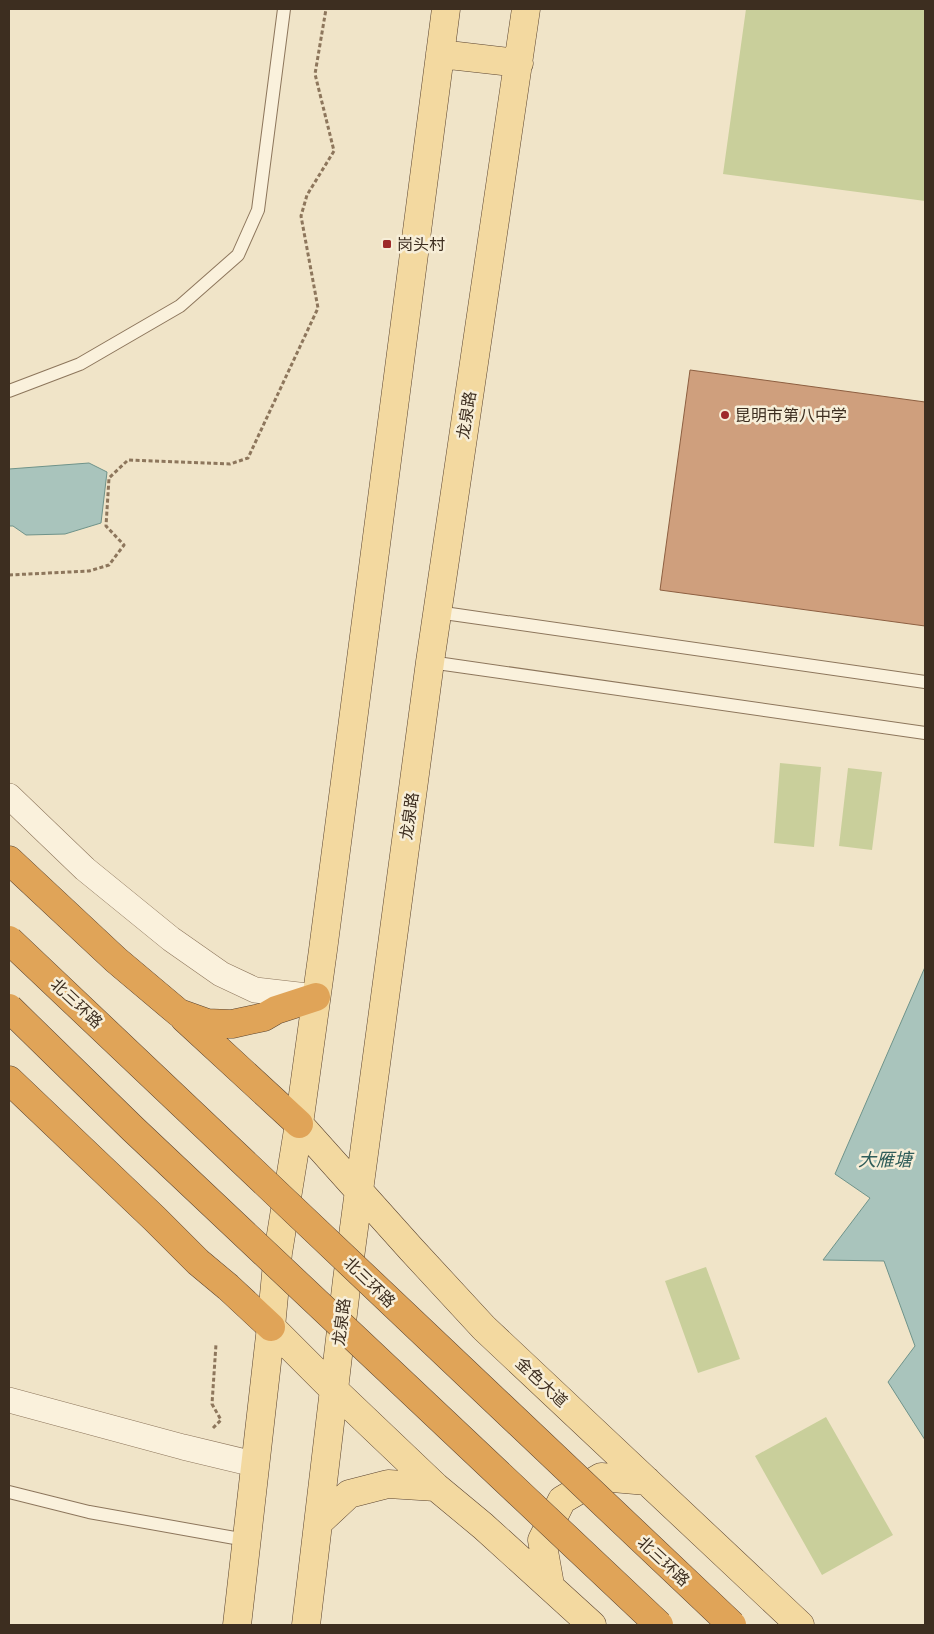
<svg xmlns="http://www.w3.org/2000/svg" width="934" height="1634" viewBox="0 0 934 1634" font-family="Merriweather,'Noto Sans SC',serif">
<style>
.green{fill:#c9cf9b}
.water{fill:#a9c4bc;stroke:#6f938a}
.building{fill:#cf9f7d;stroke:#8d5f41}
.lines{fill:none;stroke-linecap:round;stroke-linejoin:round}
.lane-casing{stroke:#8d765c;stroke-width:14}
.street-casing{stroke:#8d765c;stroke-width:26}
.primary-casing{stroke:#5b4430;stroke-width:29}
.highway-casing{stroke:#5b4430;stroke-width:29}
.path{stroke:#8d765c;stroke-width:3;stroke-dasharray:4 2.5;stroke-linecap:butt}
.lane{stroke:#faf1dc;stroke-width:12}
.street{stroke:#faf1dc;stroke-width:25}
.primary{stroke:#f3d9a0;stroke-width:28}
.highway{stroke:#e0a458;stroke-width:28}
.highway-bridge-casing{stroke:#5b4430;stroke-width:29;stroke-linecap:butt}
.highway-bridge{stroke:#e0a458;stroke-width:28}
.poi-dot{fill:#9e2a2b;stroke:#f7eed8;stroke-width:2}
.labels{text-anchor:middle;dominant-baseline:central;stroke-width:5;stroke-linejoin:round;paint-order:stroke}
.poi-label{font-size:16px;fill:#3d2e20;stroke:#f7eed8;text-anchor:start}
.street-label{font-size:16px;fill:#3d2e20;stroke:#f7eed8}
.water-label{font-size:18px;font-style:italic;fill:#2f5d5a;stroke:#f7eed8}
</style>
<rect width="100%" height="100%" fill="#f0e4c8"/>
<!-- green -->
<path class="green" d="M746,9H925V201L723,174Z
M780,763L821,767L814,847L774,843Z
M848,768L882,772L872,850L839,846Z
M706,1267L740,1359L698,1373L665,1281Z
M826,1417L893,1535L822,1575L755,1456Z"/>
<!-- water -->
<path class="water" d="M89,463L107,472L101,523L65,534L26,535L13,526H9V469Z
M925,967V1440L888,1382L915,1346L884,1261L823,1260L870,1198L835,1174Z"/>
<!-- building -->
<path class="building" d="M690,370L925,402V626L660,590Z"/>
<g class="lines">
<!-- lane casing -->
<g class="lane-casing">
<path id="lane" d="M9,391L80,364L180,306L238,255L258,210L284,9
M437,612L925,682
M430,662L925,733
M9,1492L89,1512L246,1540"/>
</g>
<!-- street casing -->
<g class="street-casing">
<path id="street" d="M9,796L85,869L171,939L221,974L255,990L316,997
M9,1400L183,1447L254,1464"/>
</g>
<!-- primary casing -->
<g class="primary-casing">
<path id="primary" d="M440,54L519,63
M299,1124L411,1249L484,1328L800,1625
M271,1327L333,1389L436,1487L483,1526L592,1625
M319,1522L349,1494L388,1484L436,1487
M550,1585L542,1540L562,1500L601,1477L647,1481
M237,1625L271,1327L278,1253L299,1124L323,950L446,9
M306,1625L347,1280L430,662L526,9"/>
</g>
<!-- highway casing -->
<g class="highway-casing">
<path id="highway" d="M9,860L116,960L179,1013L207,1023L232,1024L264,1017L276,1010L316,997
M184,1018L299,1124
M9,1080L155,1219L198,1262L228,1287L271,1327"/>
</g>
<!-- path -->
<path class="path" d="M9,575L89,571L109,565L124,545L106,526L109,478L128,460L230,464L248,458L318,308L301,216L307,195L334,151L315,74L326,9
M213,1428L221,1420L212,1404L216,1344"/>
<!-- lane -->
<use href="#lane" class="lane"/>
<!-- street -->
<use href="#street" class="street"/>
<!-- primary -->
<use href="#primary" class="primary"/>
<!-- highway -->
<use href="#highway" class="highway"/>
<!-- highway-bridge casing -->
<g class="highway-bridge-casing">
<path id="highway-bridge" d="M9,940L732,1625
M9,1008L133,1129L659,1625"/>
</g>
<!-- highway-bridge -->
<use href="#highway-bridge" class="highway-bridge"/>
</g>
<!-- markers -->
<g class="poi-dot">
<rect x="382" y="239" width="10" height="10" rx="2.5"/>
<circle cx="725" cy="415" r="5"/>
</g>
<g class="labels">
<!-- poi labels -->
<g class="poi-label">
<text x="397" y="244">岗头村</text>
<text x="735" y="415">昆明市第八中学</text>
</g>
<!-- street labels -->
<g class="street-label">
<text transform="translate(466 415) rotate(-81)">龙泉路</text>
<text transform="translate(409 816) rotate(-82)">龙泉路</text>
<text transform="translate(77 1003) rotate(43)">北三环路</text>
<text transform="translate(370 1282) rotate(44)">北三环路</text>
<text transform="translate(341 1322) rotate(-83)">龙泉路</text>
<text transform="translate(542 1382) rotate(43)">金色大道</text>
<text transform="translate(664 1561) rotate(43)">北三环路</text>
</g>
<!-- water labels -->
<g class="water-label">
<text x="885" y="1159">大雁塘</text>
</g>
</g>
<!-- border -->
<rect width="934" height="1634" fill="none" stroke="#3d2e20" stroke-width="20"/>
</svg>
